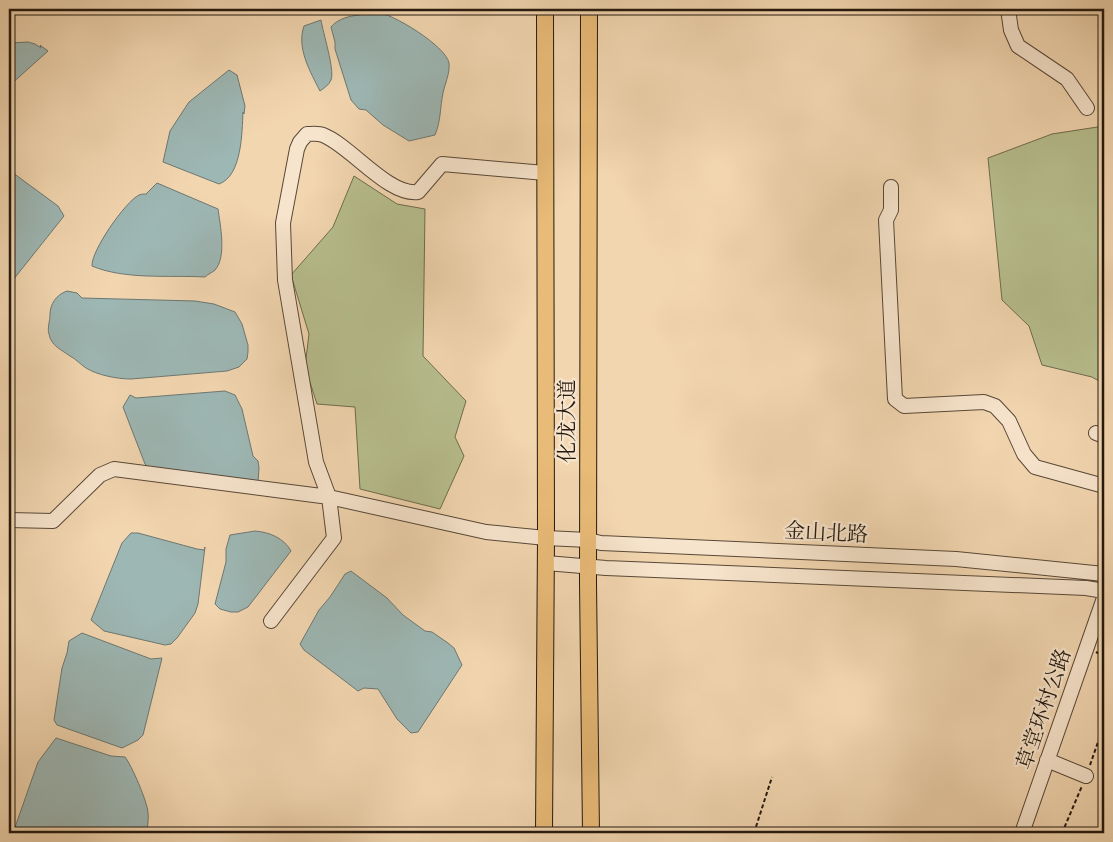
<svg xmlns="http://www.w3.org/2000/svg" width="1113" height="842" viewBox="0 0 1113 842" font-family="Cardo,'Noto Serif SC',serif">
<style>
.green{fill:#b7be8e;stroke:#6e6c4e}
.water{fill:#9db7b4;stroke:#6d7872}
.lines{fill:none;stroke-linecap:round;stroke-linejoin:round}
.minor-casing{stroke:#584837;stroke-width:16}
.major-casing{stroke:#24190f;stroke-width:18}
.path{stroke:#24190f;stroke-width:2;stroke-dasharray:4 2.5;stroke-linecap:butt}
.minor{stroke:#f7e4cc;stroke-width:14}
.major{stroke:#e9bb78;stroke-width:16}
.labels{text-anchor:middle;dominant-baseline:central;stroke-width:4.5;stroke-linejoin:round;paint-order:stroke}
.street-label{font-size:21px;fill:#24190f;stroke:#f7e4cc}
</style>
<rect width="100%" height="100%" fill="#f2d6b0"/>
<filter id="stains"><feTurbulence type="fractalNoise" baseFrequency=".004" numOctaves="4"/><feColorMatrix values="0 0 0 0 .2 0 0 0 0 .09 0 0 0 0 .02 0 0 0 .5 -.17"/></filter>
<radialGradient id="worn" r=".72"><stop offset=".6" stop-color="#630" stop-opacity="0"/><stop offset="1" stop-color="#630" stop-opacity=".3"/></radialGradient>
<!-- green -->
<path class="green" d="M1104,126V384L1092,377L1042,365L1029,326L1002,300L988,158L1052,134Z
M354,176L397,204L425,209L423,356L466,401L455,437L464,456L440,509L360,489L355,407L317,404L305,367L309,334L291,275L333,227Z"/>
<!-- water -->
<path class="water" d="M376,12C392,13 446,46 449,63C450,74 445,83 443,93C440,107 441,121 435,135L409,141L383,125L366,110L359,109L351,100L335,49V42L331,27C342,14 360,16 376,12Z
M321,20C323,33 335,70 331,80C329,85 324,88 320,91C311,73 296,48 304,26Z
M28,42L35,44L41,48L40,45L48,51L9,86V43Z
M229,70L237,75L245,106L244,114L243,112C242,132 242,176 219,184L163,162L170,131L189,102Z
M9,170L58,206L64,216L9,285Z
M157,183L218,209C220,224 227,257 215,270C213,272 208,274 205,277C169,275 125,280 92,266C91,251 125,202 139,195C141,194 144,194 146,194Z
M67,291L77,293L82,298L195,301L214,304L235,312L242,324L248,345V352L247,359L239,367L227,371L131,379C117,379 97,375 86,368C80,364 76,359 70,356C62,350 51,346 49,334C47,328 50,321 50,315C50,304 56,295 67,291Z
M225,391L235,395L242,409L253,456L258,461L259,468L258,482L164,472L159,468L150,469L145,464L123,407L130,395L136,398Z
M255,531C269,532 284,538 291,551L248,607L238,612H231L220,609L215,604L226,562V549L230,535Z
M131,533H138L197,549L204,550L205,547L198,604L195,613L177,638L171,644L165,645L104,631L91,620L122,543Z
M351,571L387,598L403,615L425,631L432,632L448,643L454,648L462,665L418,732L411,733L397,719L378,689L364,688L358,691L304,650L300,644L319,610L330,597L345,574Z
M82,633L151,659L162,658L143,735L138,740L122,748L57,725L54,720L62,668L67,653L69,641Z
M56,738L111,756L125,757C131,764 148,803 148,813C149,819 147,827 147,833H13L38,762Z"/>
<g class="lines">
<!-- minor casing -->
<g class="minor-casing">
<path id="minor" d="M1008,9L1011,30L1018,46L1067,79L1087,108
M891,187V210L886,220L895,399L904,406L984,402L995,406L1009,421L1024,454L1035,467L1104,486
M1096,433L1104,436
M9,520L53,521L100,475L114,469L329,497L486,532L546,538L588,540L601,543L956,559L1104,574
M546,563L606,568L1086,588L1104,591
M271,621L334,538L329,497L316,462L285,280L283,223L297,149L300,142L307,134C312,134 318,133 323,135C351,146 388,196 418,192L442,164L545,173
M1047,760L1086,776
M1022,833L1104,598"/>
</g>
<!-- major casing -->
<g class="major-casing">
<path id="major" d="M589,9L588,583L591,833
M544,833L546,538L545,9"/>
</g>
<!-- path -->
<path class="path" d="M1096,652L1104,656
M1090,765L1104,725
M754,833L772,777
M1062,833L1082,786"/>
<!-- minor -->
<use href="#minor" class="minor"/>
<!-- major -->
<use href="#major" class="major"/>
</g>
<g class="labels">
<!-- street labels -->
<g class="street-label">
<text transform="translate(567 421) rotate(-90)">化龙大道</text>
<text transform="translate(826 533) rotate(3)">金山北路</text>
<text transform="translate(1044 709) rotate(-71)">草堂环村公路</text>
</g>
</g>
<!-- margin -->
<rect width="1113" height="842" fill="none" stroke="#f2d6b0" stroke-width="30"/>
<rect x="10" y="10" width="1093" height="822" fill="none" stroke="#24190f" stroke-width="2.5"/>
<rect x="15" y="15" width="1083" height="812" fill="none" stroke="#24190f"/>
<rect width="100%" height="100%" filter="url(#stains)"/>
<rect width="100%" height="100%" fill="url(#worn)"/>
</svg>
